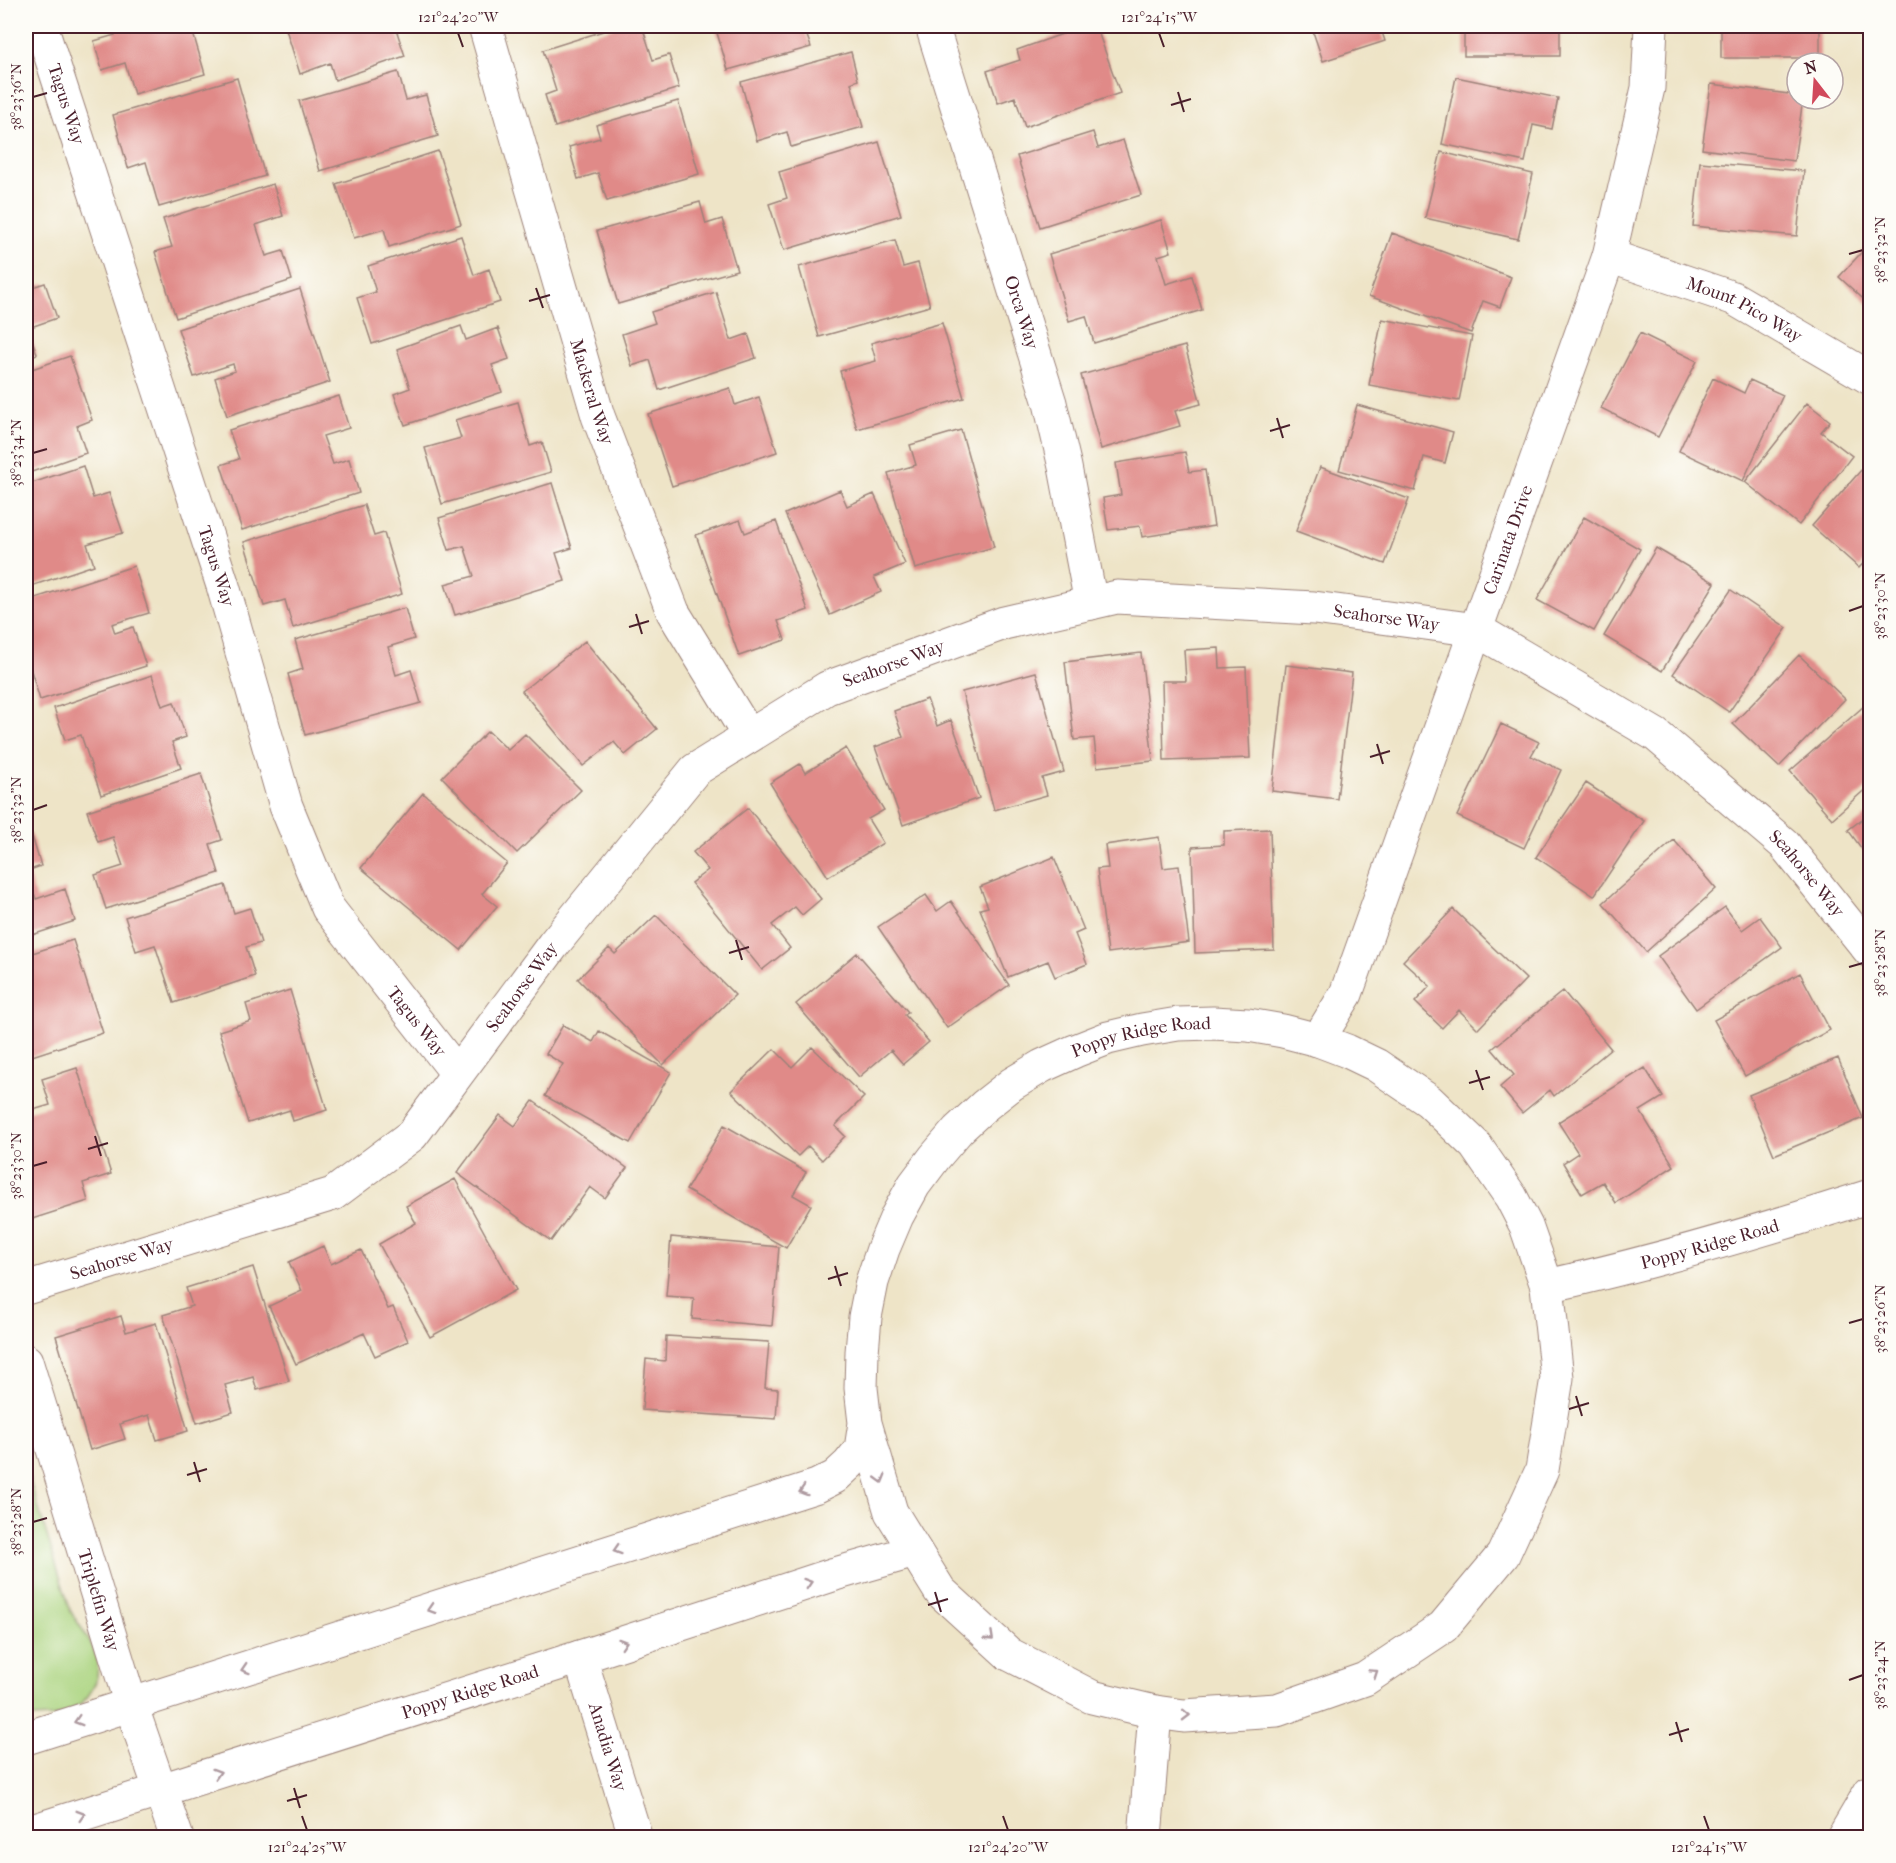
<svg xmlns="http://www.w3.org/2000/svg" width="1896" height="1863" viewBox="0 0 1896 1863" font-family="'IM FELL French Canon',serif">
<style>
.green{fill:#abd480;stroke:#7a7a56;stroke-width:1.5}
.building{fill:#e08a88}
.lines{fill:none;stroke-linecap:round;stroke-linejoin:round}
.minor-casing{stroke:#9c8279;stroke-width:35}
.minor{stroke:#fff;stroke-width:33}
.oneway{stroke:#ae9aa0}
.ticks{fill:none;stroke:#4a1f2b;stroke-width:2}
.labels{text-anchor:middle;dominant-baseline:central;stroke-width:4.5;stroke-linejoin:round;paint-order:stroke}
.street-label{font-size:18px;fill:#4a1f2b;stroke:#fdfcf7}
.neatline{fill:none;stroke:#4a1f2b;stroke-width:2}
.ticks-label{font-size:15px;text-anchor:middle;fill:#4a1f2b}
</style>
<rect width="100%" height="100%" fill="#fdfcf7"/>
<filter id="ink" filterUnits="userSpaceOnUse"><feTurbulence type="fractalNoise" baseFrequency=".0167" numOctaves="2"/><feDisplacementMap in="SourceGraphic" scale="12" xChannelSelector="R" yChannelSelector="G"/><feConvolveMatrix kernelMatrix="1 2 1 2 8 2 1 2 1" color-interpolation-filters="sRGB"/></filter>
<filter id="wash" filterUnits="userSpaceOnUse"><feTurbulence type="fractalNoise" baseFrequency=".008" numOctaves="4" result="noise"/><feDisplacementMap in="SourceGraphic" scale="24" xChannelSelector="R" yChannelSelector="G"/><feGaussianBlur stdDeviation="1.35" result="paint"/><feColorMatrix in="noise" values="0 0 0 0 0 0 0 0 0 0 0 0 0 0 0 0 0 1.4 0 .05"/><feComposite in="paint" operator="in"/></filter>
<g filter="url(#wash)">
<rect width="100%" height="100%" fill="#eee4c7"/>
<!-- green -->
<path class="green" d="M26,1469L71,1612C79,1625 93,1643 96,1657C104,1687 81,1711 53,1717C44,1718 35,1717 26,1719Z"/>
<g id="blocks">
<!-- building -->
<path class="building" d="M112,26H191L205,74L134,94L125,63L102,70L94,41L115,35Z
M285,26H395L405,56L335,80L330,63L300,74Z
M619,26H642L653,60L669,55L679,88L555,127L545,95L556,91L543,50Z
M715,26H832L806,33L811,47L728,70Z
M1085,26H1096L1120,93L1025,127L1015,97L998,103L987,71L1020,60L1017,50Z
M1311,26H1380L1385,41L1323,61Z
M1464,26H1560V56H1464Z
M1721,26H1820V58H1721Z
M851,52L858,80L851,83L863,127L791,147L787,132L757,141L741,82Z
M398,72L406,100L426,95L438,136L320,171L299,101Z
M1456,77L1558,98L1552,129L1533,125L1525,162L1442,144Z
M237,78L265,176L159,207L146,162L128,168L113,115Z
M1711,84L1797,95V99H1803L1794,161L1702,149Z
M678,101L699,174L607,201L598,173L578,179L569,147L600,138L596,125Z
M1093,132L1098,148L1123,140L1141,195L1040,227L1017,156Z
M879,142L901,215L784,250L769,204L787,198L779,172Z
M438,151L461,224L389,247L384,229L354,238L336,184Z
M1441,152L1533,174L1518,239L1425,218Z
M1700,162L1804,171L1797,236L1693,226Z
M273,184L283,216L256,225L266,256L283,251L292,280L176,318L155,252L172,247L163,219Z
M700,202L706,224L722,219L737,270L618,304L597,231Z
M1161,220L1171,252L1158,256L1166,284L1192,276L1202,310L1094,343L1086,316L1069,321L1049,254Z
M1392,233L1511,277L1500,307L1483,301L1471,333L1369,296Z
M461,236L474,275L489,269L500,302L372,344L357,298L376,292L368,266Z
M895,240L903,267L918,263L930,306L819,337L799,267Z
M1870,243V305L1839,277Z
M45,283L57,318L28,328L37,354L26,358V289Z
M300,289L330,382L227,416L215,378L235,371L233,364L194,377L178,329Z
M716,292L731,340L748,334L756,358L659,390L650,360L632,366L622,334L655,323L651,312Z
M1382,319L1472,336L1459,401L1369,385Z
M942,323L964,398L857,429L840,371L876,361L871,343Z
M461,326L466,340L498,328L509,359L492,365L502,392L405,425L394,394L410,388L397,349Z
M1640,333L1697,361L1658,437L1601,408Z
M1185,346L1201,404L1175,411L1180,426L1101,449L1081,375Z
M70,356L92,420L77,426L86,453L26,474V371Z
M1713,378L1744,393L1750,380L1783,395L1743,481L1679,451Z
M730,388L735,405L759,397L777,452L672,486L648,414Z
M339,396L349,428L323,436L333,464L349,459L359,493L242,530L221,465L239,459L229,430Z
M518,402L530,446L542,442L551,472L442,504L425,448L461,438L455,420Z
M1807,403L1830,421L1821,432L1852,456L1799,525L1745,482Z
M1357,405L1453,432L1445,463L1424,457L1415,491L1339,470Z
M961,430L994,547L915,569L888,473L916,465L910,445Z
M1185,452L1189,472L1205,470L1214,526L1142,537L1140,526L1108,530L1103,498L1121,495L1116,463Z
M1870,460V556L1859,568L1812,526Z
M83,466L93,498L109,493L123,533L87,544L94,565L28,587L26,580V485Z
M1320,467L1409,499L1385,564L1296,531Z
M552,483L572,548L556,553L565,581L455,615L445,584L474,576L464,546L449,550L439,518Z
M840,490L847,506L874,494L905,564L874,577L881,592L830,615L785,514Z
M364,505L374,536L384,533L402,594L293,628L285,600L264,606L244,542Z
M1584,517L1640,549L1594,631L1537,600Z
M740,520L745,533L776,521L808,610L778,621L785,640L739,656L696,535Z
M1656,548L1715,583L1662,671L1604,636Z
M134,566L149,613L112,624L115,633L133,627L146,666L40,700L26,654V601Z
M1731,590L1787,628L1729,712L1673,674Z
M405,608L414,639L388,647L396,675L411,670L421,703L305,735L288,674L303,669L295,640Z
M585,641L657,729L625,755L614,742L583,766L522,691Z
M1219,648L1220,668L1246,667L1250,758L1164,761L1162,681H1186L1184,650Z
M1141,653L1153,761L1097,767L1094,738L1074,740L1065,662Z
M1799,655L1845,699L1779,767L1733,724Z
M1286,665L1352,673L1337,799L1272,791Z
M1036,672L1064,772L1042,778L1047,795L994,810L962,692Z
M152,675L162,706L174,702L186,737L172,742L181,768L101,795L81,735L65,740L54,708Z
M927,699L937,726L951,720L979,798L903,825L875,747L903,737L894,711Z
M1864,706L1870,713V785L1832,819L1790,771Z
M1501,724L1539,742L1531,756L1561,770L1524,848L1457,816Z
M488,731L508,750L525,734L581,790L517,853L442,777Z
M846,748L884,810L868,819L883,843L828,877L770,783L800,764L805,773Z
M201,774L222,840L210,844L219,873L106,909L95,875L123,866L113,837L98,842L87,811Z
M1586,783L1644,821L1594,896L1536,857Z
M423,793L507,863L482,894L497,906L461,950L361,868Z
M748,808L821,899L802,915L795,907L772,925L790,948L762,970L691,883L708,870L693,852Z
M1870,813V860L1848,830Z
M1270,829L1274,950L1195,953L1192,847L1224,845V831Z
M31,833L41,866L27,871L36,899L65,889L75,921L26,937V835Z
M1159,837L1163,868L1179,866L1189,942L1108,953L1097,869L1108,868L1105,845Z
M1674,840L1716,889L1646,952L1603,903Z
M1054,857L1084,930L1075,934L1087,964L1055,977L1048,961L1008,977L980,909L988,907L980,887Z
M225,885L234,913L250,908L261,943L246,947L255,976L174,1003L155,945L136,951L125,917Z
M926,895L937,911L951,901L1009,985L947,1028L878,927Z
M1725,907L1742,930L1760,917L1782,947L1696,1009L1658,956Z
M1453,909L1526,979L1478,1029L1459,1010L1442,1028L1415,1002L1430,986L1403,961Z
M656,915L735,995L663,1065L578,979L609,948L615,954Z
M73,940L103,1033L26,1058V955Z
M857,953L908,1012L905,1015L929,1042L903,1064L891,1050L859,1077L796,1004Z
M1800,973L1830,1030L1745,1076L1714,1020Z
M290,990L327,1110L293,1121L290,1110L248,1123L219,1031L251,1021L246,1004Z
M1563,991L1611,1049L1554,1096L1550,1090L1522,1113L1500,1087L1514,1075L1492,1049Z
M563,1025L593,1042L599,1031L671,1072L630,1143L545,1096L563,1064L546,1054Z
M812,1047L864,1097L835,1126L845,1136L822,1160L808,1146L798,1156L731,1091L774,1049L792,1067Z
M1838,1058L1863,1118L1774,1155L1749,1095Z
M77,1068L111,1174L83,1183L88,1201L26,1221V1112L50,1105L42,1079Z
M1645,1068L1663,1097L1640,1111L1674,1166L1616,1203L1603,1182L1582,1194L1563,1163L1578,1153L1558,1122Z
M533,1101L627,1168L605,1198L590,1187L551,1241L457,1173L500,1115L515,1126Z
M724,1125L806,1172L793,1195L811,1205L786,1248L686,1190Z
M455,1179L516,1290L430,1337L379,1244L416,1223L406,1206Z
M671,1237L779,1247L772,1326L692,1319L694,1298L666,1296Z
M323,1246L331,1264L361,1250L388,1309L393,1307L408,1341L375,1356L364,1333L296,1364L269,1306L302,1291L289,1262Z
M253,1267L289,1381L257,1390L253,1377L225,1385L233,1412L197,1423L163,1315L192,1306L186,1288Z
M121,1316L126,1332L156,1323L188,1431L157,1440L149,1415L120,1424L125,1439L90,1450L56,1336Z
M666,1336L769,1342L765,1388L778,1389L776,1419L642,1410L646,1359L665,1361Z"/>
</g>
</g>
<g filter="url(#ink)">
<use href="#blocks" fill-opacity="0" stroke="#9c8279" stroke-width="1.5"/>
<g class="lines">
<!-- minor casing -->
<g class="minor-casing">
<g id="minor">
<path id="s1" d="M41,26L223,586L286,806L328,908L457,1073"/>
<path id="s2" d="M485,26L598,416L673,612L749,736"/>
<path id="s3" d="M932,26L1050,403L1065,467L1091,603"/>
<path id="s4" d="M1609,256L1733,298L1870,378"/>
<path id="s5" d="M1318,1040L1346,994L1609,256L1648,88L1651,26"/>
<path id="s6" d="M1547,1286C1656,1262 1764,1230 1870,1196"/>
<path id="s7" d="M26,1288L333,1194L412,1135L553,945L695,770L827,688L1004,623L1117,597L1314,608L1477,630L1656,735L1784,844L1870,951"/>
<path id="s8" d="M26,1361L131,1705L177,1838"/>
<path id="s9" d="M580,1657L636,1838"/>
<path id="s10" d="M26,1738L817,1486L835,1477L849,1464L861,1449L865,1423L861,1388L862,1352L865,1317L872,1282L883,1249L897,1216L914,1185L935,1157L958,1130L984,1106L1012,1084L1042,1066L1075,1051L1108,1038L1142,1030L1178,1024L1213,1023L1248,1025L1283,1031L1318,1040L1347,1051L1376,1065L1429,1101L1475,1145L1511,1197L1526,1226L1547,1286L1557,1378L1542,1470L1503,1555L1443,1627L1365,1679L1277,1710L1184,1716L1155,1712L1092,1697L1009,1654L940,1591L891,1512L865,1423"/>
<path id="s11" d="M26,1833L580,1657L835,1574L915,1551"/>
<path d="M1145,1838L1155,1712"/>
<path d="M1843,1838L1870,1792"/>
</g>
</g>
<!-- minor -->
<use href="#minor" class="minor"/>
</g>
<!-- one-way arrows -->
<defs><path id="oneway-chevron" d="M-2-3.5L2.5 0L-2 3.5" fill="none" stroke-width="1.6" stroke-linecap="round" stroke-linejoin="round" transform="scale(1.5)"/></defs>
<g class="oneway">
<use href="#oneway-chevron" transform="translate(881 1479) rotate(74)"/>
<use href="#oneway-chevron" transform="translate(803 1491) rotate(162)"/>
<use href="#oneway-chevron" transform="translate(617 1550) rotate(162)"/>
<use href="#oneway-chevron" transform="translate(808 1583) rotate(-18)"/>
<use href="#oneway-chevron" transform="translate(431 1609) rotate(162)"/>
<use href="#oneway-chevron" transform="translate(990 1637) rotate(43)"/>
<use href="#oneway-chevron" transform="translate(623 1643) rotate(-18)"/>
<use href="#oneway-chevron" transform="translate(245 1669) rotate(162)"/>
<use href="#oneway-chevron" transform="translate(1374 1673) rotate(-34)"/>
<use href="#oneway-chevron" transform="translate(1186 1715) rotate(1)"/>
<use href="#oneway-chevron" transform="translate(78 1721) rotate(163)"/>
<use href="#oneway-chevron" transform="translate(217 1773) rotate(-18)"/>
<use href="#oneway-chevron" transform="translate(81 1815) rotate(-17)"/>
</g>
</g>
<!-- ticks -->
<path class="ticks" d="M458,33L463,47M1159,33L1164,47M1178,92L1184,112M33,97L47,93M1171,105L1191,99M1849,254L1863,250M536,288L543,308M529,301L550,295M1277,418L1283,438M1270,431L1290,425M33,453L47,449M1849,611L1863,606M636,614L642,634M629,627L649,621M1377,744L1383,764M1370,757L1390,751M33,810L47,805M736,940L742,960M729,953L749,947M1849,967L1863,963M1476,1070L1483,1090M1469,1083L1490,1077M95,1136L101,1156M88,1149L108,1143M33,1166L47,1162M835,1266L841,1286M828,1279L848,1273M1849,1323L1863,1319M1576,1396L1582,1416M1569,1409L1589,1403M194,1462L200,1482M187,1475L207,1469M33,1522L47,1518M935,1592L941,1612M928,1605L948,1599M1849,1680L1863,1675M1676,1722L1682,1742M1669,1735L1689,1729M294,1788L300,1808M287,1801L307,1795M302,1816L307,1830M1003,1816L1008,1830M1704,1816L1709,1830"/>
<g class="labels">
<!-- street labels -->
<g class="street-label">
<text stroke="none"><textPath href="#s1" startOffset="82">Tagus Way</textPath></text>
<text stroke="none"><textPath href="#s4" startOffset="146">Mount Pico Way</textPath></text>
<text stroke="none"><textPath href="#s3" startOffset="300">Orca Way</textPath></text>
<text stroke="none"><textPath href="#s2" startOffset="381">Mackeral Way</textPath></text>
<text stroke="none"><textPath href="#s5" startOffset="536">Carinata Drive</textPath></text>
<text stroke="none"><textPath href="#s1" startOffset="568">Tagus Way</textPath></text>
<text stroke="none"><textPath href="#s7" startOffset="1612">Seahorse Way</textPath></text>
<text stroke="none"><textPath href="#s7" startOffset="1108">Seahorse Way</textPath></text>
<text stroke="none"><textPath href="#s7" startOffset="2116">Seahorse Way</textPath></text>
<text stroke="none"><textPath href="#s7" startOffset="604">Seahorse Way</textPath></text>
<text stroke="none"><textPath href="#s1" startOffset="1072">Tagus Way</textPath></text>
<text stroke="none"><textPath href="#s10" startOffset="1444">Poppy Ridge Road</textPath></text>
<text stroke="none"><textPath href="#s6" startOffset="168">Poppy Ridge Road</textPath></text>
<text stroke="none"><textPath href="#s7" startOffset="100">Seahorse Way</textPath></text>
<text stroke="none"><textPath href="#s8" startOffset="250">Triplefin Way</textPath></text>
<text stroke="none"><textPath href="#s11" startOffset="466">Poppy Ridge Road</textPath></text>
<text stroke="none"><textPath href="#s9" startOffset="94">Anadia Way</textPath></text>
</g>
</g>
<!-- margin -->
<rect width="1896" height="1863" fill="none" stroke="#fdfcf7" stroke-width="66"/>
<!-- north arrow -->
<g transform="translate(1815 81) rotate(343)"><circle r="28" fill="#fdfcf7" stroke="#b5a4a5" stroke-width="1.5"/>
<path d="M0-4.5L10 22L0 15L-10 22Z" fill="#d1495b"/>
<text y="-9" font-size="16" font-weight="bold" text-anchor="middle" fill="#4a1f2b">N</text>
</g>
<rect x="33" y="33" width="1830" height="1797" class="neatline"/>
<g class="ticks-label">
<text x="458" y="22">121°24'20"W</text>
<text x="1159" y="22">121°24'15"W</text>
<text transform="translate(16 97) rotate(-90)" y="5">38°23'36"N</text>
<text transform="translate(1880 250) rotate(-90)" y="5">38°23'32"N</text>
<text transform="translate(16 453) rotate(-90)" y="5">38°23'34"N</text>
<text transform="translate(1880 606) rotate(-90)" y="5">38°23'30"N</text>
<text transform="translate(16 810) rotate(-90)" y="5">38°23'32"N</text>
<text transform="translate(1880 963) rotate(-90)" y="5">38°23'28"N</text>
<text transform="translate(16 1166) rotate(-90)" y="5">38°23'30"N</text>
<text transform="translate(1880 1319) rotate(-90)" y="5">38°23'26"N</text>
<text transform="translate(16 1522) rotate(-90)" y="5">38°23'28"N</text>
<text transform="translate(1880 1675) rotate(-90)" y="5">38°23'24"N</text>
<text x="307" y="1852">121°24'25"W</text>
<text x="1008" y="1852">121°24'20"W</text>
<text x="1709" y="1852">121°24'15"W</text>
</g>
</svg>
